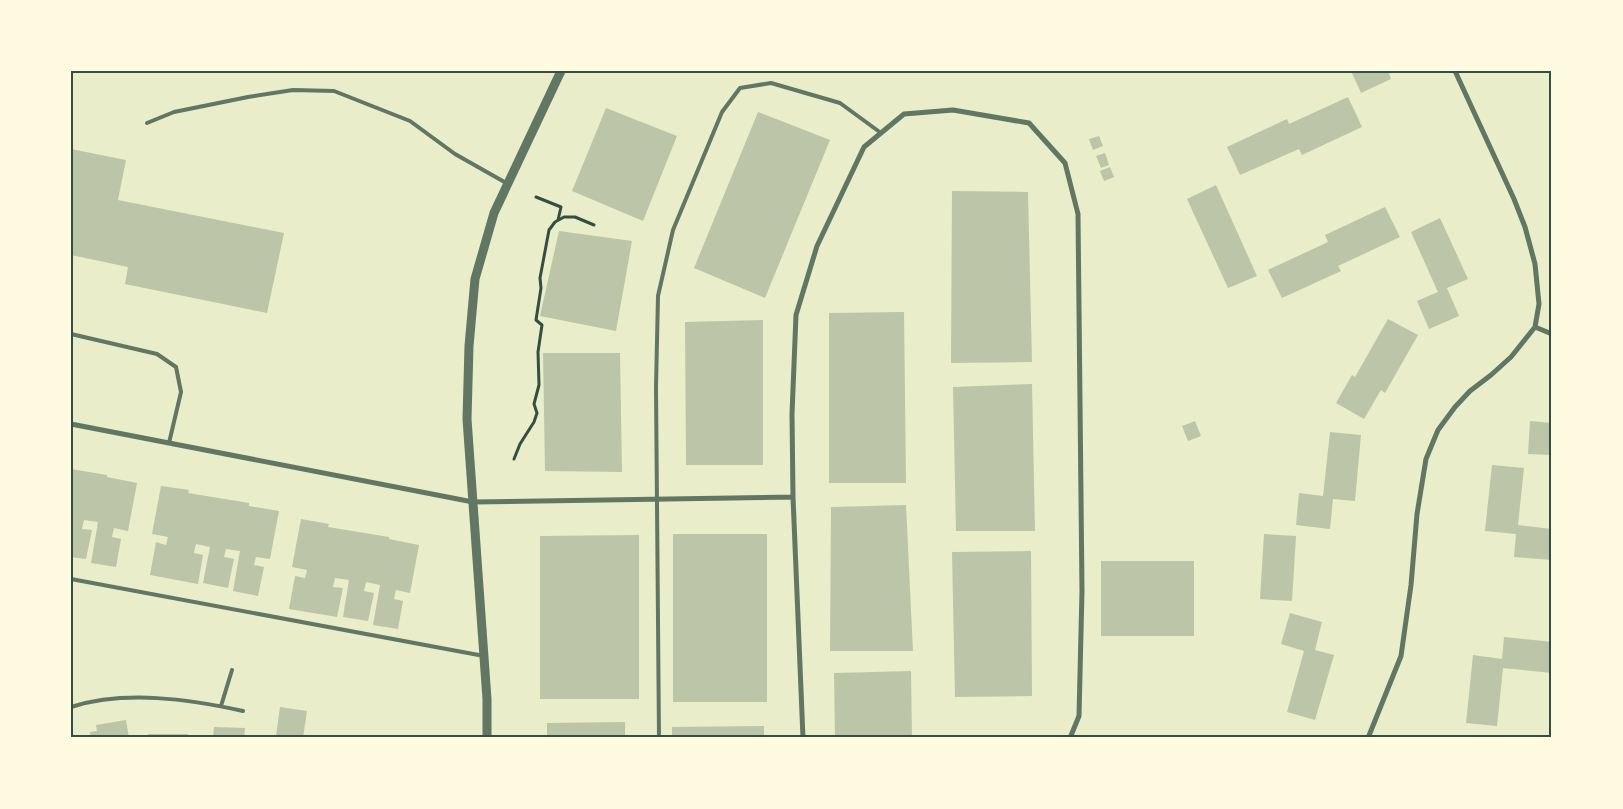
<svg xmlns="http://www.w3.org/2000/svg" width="1623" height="809" viewBox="0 0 1623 809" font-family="'Roboto Serif',serif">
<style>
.building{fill:#bcc5a7}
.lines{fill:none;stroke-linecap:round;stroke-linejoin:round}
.path{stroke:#344e41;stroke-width:3}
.service{stroke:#617663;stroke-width:4}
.minor{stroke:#617663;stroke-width:5}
.tertiary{stroke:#617663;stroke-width:9}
.neatline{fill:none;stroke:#344e41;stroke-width:2}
</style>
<rect width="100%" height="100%" fill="#e9edc9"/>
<!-- building -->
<path class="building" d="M1351,71H1388L1391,79L1361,93Z
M1348,97L1362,127L1302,155L1299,149L1240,175L1227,147L1287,119L1289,124Z
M606,108L677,136L643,221L572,191Z
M758,112L830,140L765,298L694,268Z
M1099,136L1103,146L1093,150L1089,139Z
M71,149L126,160L118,200L284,233L267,313L125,284L128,267L71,255Z
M1105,153L1109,165L1101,168L1096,156Z
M1110,167L1114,177L1104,181L1100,171Z
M1216,185L1257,276L1228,288L1187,199Z
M952,191L1028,192L1032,362L951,363Z
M1385,207L1400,237L1338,266L1341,271L1282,298L1268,270L1328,242L1325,235Z
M1440,218L1468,279L1447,288L1459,316L1429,329L1417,301L1438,292L1411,232Z
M559,231L632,241L616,331L540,316Z
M904,312L906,483H829V313Z
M1388,319L1418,335L1385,393L1381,390L1364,419L1336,403L1352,375L1355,377Z
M763,320V465H686L685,322Z
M543,353H620L622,472L545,471Z
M1032,384L1035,531H956L953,387Z
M1195,421L1201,436L1188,441L1182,426Z
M1530,421L1552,423V455L1528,454Z
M1330,432L1361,435L1355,501L1333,499L1330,529L1296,525L1299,493L1323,496Z
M1492,465L1524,468L1518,525L1552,529V560L1514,557L1516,534L1485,531Z
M71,469L107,475V477L137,483L128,531L114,528L112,537L121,539L116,567L91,563L98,522L84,520L82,529L92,530L86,559L71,557Z
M161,486L189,490L188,493L249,503V506L279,511L270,559L256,557L254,565L264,567L258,596L233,591L240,551L226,549L224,557L234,559L228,588L203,583L210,547L196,544L194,553L203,555L198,584L150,575L156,542L166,545L168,537L152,534Z
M906,505L913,651H830L831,507Z
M301,519L329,524L328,527L389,537V539L419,545L410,593L396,590L394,599L403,601L398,629L373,625L380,585L366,582L364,591L374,593L368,621L343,617L349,580L335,578L333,587L343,588L337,617L289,609L295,576L305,578L307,570L292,567Z
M673,534H767V702H673Z
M1264,534L1296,536L1292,601L1260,599Z
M639,535V699H540V536Z
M1031,551L1032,696L955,697L952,552Z
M1101,561H1194V636H1101Z
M1290,613L1322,622L1315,650L1334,655L1315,720L1287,712L1304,651L1281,644Z
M1504,637L1552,642V673L1503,668L1497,726L1466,723L1473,655L1502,659Z
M911,671L912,738H835L834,673Z
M280,707L307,711L303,738H280L276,736Z
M126,720L129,738H91L90,732L97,731L96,725Z
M625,722V738H547V723Z
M764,726V738H672V727Z
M214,727L245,728L244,738H213Z
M148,734H188V738H148Z"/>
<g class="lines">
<!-- path -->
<path class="path" d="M536,197L561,207L558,220
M514,459L520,444L534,422L537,413L534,404L539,385L538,352L542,325L536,320L541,288L540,278L549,230L555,222L564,217H575L594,225"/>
<!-- service -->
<path class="service" d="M147,123L174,112L248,97L293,90L334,91L410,121L455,154L508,184
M71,334L157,354L176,367L181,392L169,443
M71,579L484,656
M221,706L232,670
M71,707C125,690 189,699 243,711
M659,738L656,387L658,296L673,230L722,112L740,88L771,83L840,103L881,133"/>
<!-- minor -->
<path class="minor" d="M1535,327L1552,334
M71,424L473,502L793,497
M803,738L793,497L792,414L796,315L817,246L864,147L904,114L953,110L1029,123L1065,163L1078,214L1082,591L1079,716L1070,738
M1368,738L1401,656L1411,585L1417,514L1426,459L1438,430L1455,407L1470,391L1491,375L1511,357L1535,327L1539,304L1535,264L1525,227L1514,199L1455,71"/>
<!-- tertiary -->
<path class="tertiary" d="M487,738V699L467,419L469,346L475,279L494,213L561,71"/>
</g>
<!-- border -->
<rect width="1623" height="809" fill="none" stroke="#fefae0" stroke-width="145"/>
<rect x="72" y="72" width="1478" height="664" class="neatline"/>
</svg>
